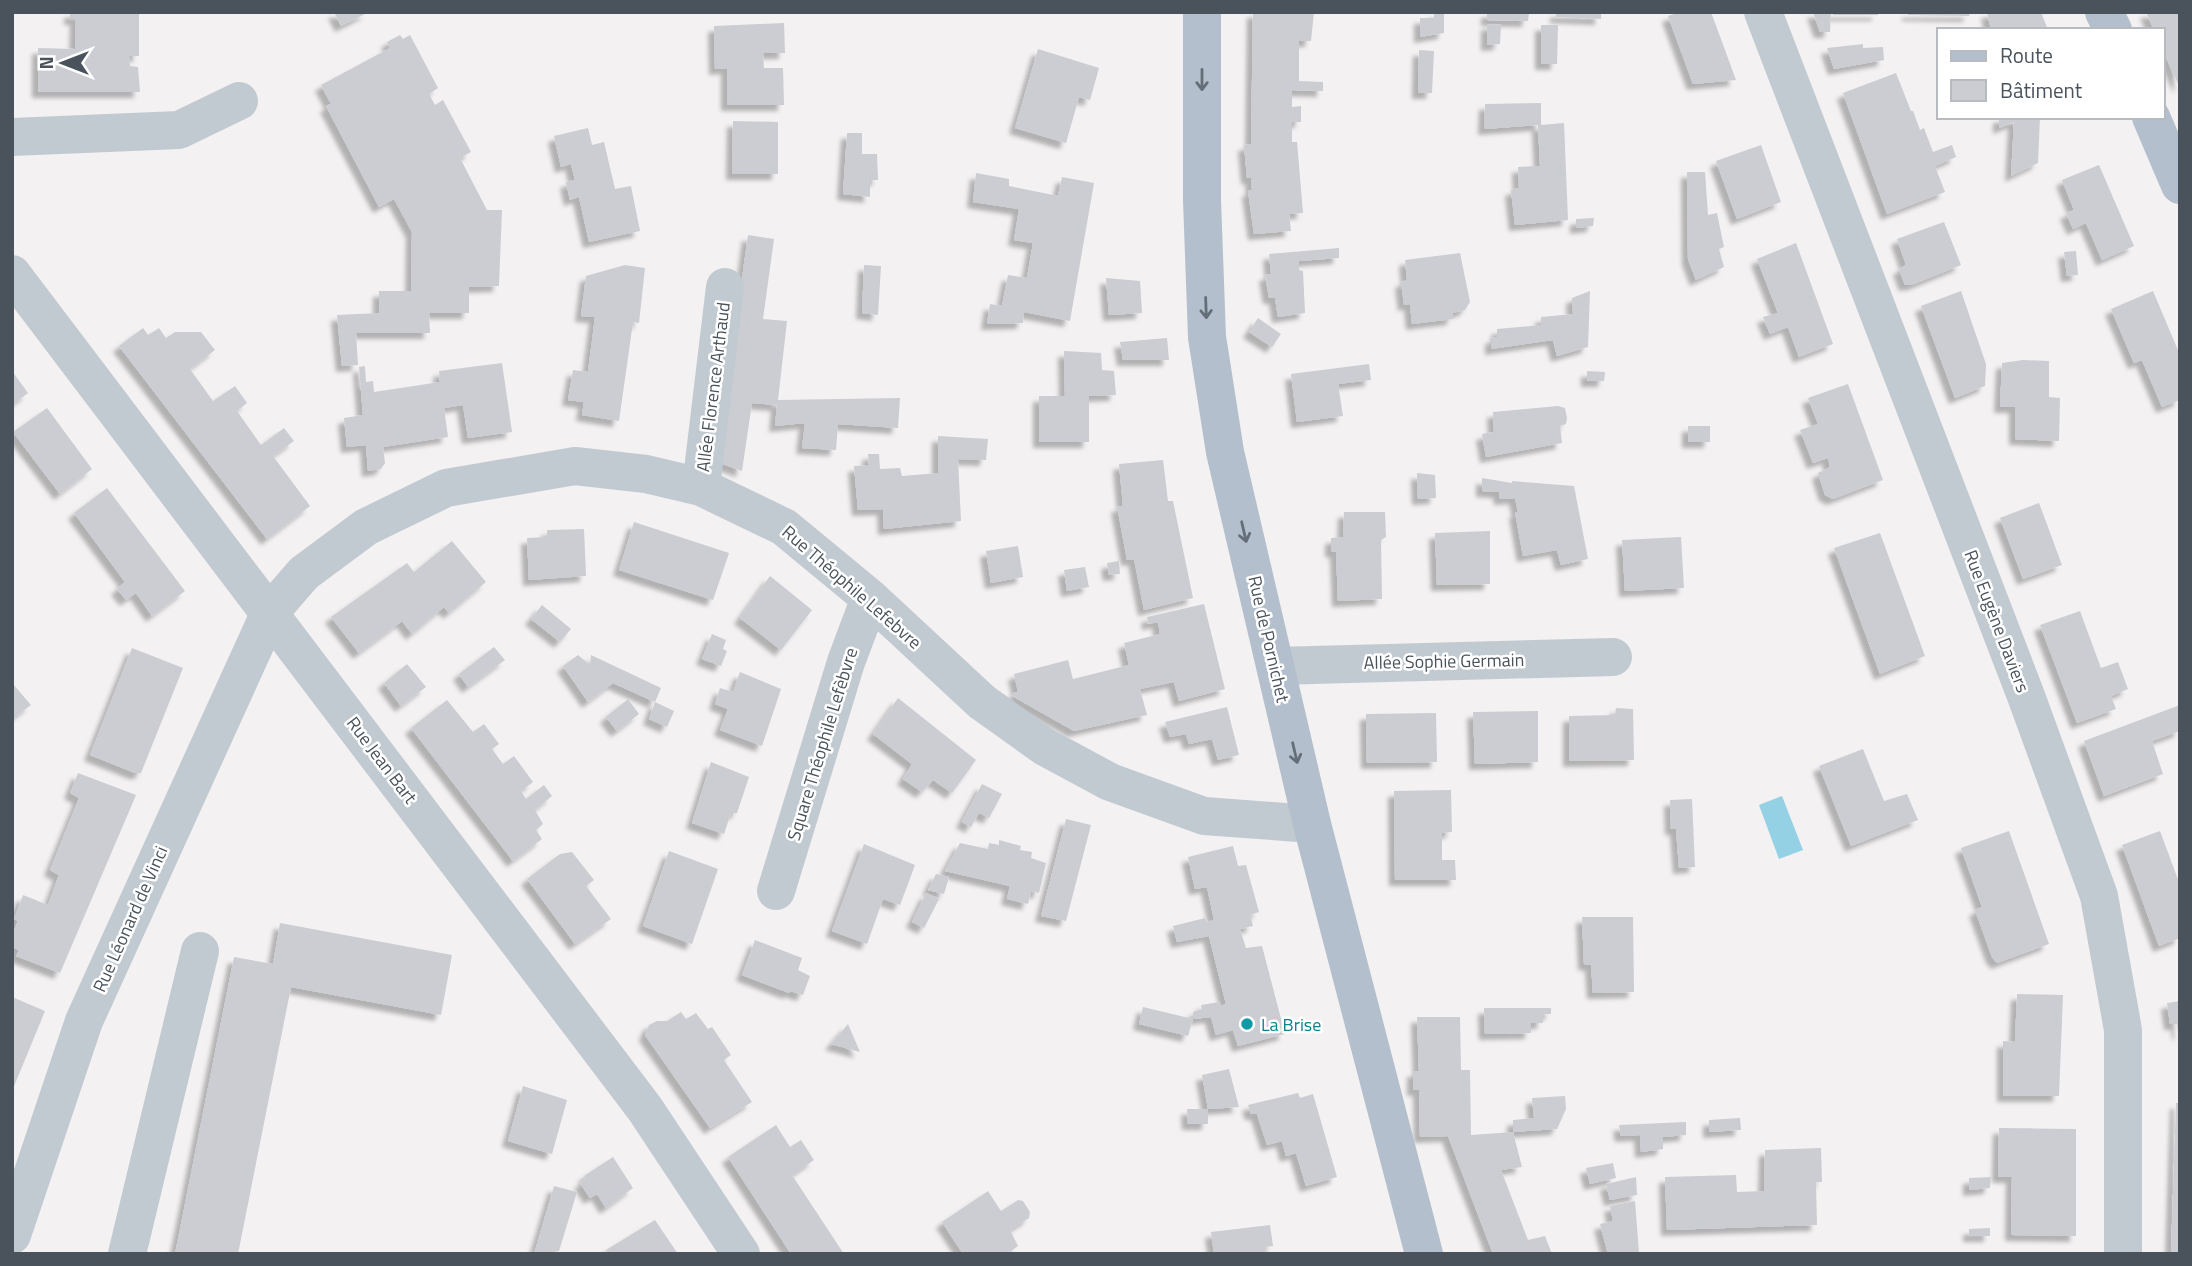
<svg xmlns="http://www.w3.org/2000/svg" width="2192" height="1266" viewBox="0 0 2192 1266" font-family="'Titillium Web',sans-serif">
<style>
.water{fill:#94d1e5}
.building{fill:#cbcdd2;filter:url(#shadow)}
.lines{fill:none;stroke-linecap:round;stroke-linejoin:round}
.minor{stroke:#c2cad1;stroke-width:38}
.major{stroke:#b3bfcc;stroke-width:38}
.oneway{stroke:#646e78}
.culture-dot{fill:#0f9aa8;stroke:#fff;stroke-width:2.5}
.labels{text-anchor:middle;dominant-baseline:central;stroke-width:5;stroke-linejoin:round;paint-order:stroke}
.street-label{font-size:18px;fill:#4a535c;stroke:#fff}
.culture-label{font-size:18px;fill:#0d838f;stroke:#fff;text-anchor:start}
</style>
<defs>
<filter id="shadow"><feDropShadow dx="-6" dy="6" stdDeviation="2" flood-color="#0004"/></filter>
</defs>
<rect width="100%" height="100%" fill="#f3f1f1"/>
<!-- water -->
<path class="water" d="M1782,796L1803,850L1779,859L1759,805Z"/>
<!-- building -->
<path class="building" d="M70,12H139V56H129L130,66L138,67L140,92H38V48L75,49L76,19H70Z
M334,12H369L341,26Z
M1253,12H1314L1311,41H1299V81L1323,82V91L1292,90V107L1301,106V122H1292V142H1297L1303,213L1289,214L1291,231L1254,234L1248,191L1252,190L1251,178H1247L1244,145L1251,144Z
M1487,12H1529L1528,21L1487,20Z
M1556,12H1601V19L1556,17Z
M1680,12H1711L1736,80L1693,84L1668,16Z
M1813,12H1831L1830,32H1820Z
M1833,12H1878V15H1833Z
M1908,12H1970L1969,16L1908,15Z
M1987,12H2041L2048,30H1991Z
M2146,12H2180V88L2162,49V30H2154Z
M1434,13H1444V33L1420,37V18H1434Z
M784,23L785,53H763L764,68H783L784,105H727V68L715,69L714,26Z
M1487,24L1501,25L1500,44L1487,45Z
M1541,25H1558L1557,64H1541Z
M400,35L403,39L410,35L438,88L429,94L435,105L443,100L471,152L460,158L487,210H502L499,286L469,287V313H429L430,333H356L358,365L342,366L337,315L379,313V291H411L412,232L394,199L379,207L326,106L331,104L321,85L390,48L387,42Z
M1863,44V48L1883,47L1884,60L1834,69L1827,48Z
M1038,49L1099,68L1090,100L1079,97L1066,143L1015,128Z
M1419,50L1434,51L1432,93H1418Z
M1896,73L1911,111H1913L1920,130L1924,128L1933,152L1952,145L1956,157L1935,166L1945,192L1887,214L1843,93Z
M1541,103V125L1564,123L1568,220L1515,225L1511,190L1519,188L1518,167L1540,166L1538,125L1484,129L1485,104Z
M1999,117H2040L2038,163L2011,176L2014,122L1999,128Z
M733,121L778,122V174H732Z
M588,128L592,145L604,142L615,189L631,186L640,231L589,242L579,197L570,200L566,182L575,180L571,164L561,167L554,136Z
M847,133H862V154H877L878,180H870V197L843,194Z
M1761,145L1781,202L1737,219L1716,161Z
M2099,165L2134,246L2102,260L2086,223L2073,229L2066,213L2074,210L2062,180Z
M1687,172H1705L1708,215L1717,213L1724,247L1719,249L1724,267L1696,280L1688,259Z
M976,173L1009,179V186L1058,196L1062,177L1094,183L1070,321L1024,312L1023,323L987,324L990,304L1002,306L1008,275L1027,278L1033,243L1014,240L1019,209L973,202Z
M1594,218L1593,226L1576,228V219Z
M1944,222L1961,265L1914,284L1905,285L1899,269L1906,265L1897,239Z
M748,235L774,239L763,319L787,321L778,400L900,398L898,428L838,424L836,450L802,448L805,423L775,426L777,405L752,403L742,471L717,462Z
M1796,243L1833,344L1799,357L1788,327L1770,334L1763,317L1778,313L1757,259Z
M1339,248V258L1299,261V270L1303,271L1305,313L1278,317L1275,298H1269L1265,275L1271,274L1269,254Z
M2076,251L2078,275L2067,276L2064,252Z
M1460,253L1470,302L1465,310L1453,313V319L1412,324L1410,304L1404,305L1401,282L1407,280L1405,260Z
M625,265L645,268L639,323L633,322L619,421L582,415L584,402L568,400L573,370L588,372L595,317L581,316L586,276Z
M864,265L881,266L878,315L862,313Z
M1106,278L1140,281L1142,313L1109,315Z
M1590,291L1588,347L1557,356L1553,340L1491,349V338L1497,337V329L1541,325V317L1573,314L1572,298Z
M1961,291L1986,364L1985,386L1955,398L1921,306Z
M2153,291L2180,355V400L2162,407L2142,360L2134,363L2111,309Z
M1258,318L1281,334L1272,347L1249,332Z
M143,328L148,335L159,328L166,338L175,332H201L215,350L190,369L213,401L235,386L247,403L237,411L261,445L284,428L294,441L273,456L310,506L267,539L119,346Z
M1167,338L1169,360H1123L1120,342Z
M1064,351L1101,353L1102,370L1114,371L1116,395L1089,396V442H1039V396H1065Z
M2023,360L2049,361V397L2060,398L2059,441L2015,439V407H2000L2002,363Z
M502,363L512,432L468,438L463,405L444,408L448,437L383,447L385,463L381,469L368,471L366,445L347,447L344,418L363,415L359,367L365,366L366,382L373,381L374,392L440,382L439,371Z
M1369,364L1371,380L1338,384L1343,416L1297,422L1291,374Z
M12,371L28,393L12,405Z
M1587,371L1605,372L1604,381H1587Z
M1848,384L1883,480L1833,499L1825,495L1818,473L1830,467L1828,458L1813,463L1800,430L1818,424L1808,398Z
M1558,406L1565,408L1567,418L1566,424L1560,426L1562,443L1486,457L1482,434L1494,432L1493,412Z
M47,408L92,469L60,494L13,432Z
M1688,426H1710V442H1688Z
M938,436L988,439L986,460L958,459L961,521L884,529L883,509L858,510L854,466L869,465L868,454H879L880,469L900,468L902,476L938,473Z
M1163,460L1168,501H1173L1193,598L1144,610L1134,559L1127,560L1117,506H1123L1119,464Z
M1417,473L1435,475L1436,498L1418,499Z
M1482,478L1512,483V481L1574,486L1588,559L1561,565L1557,550L1523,556L1515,512H1518L1515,498L1500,499L1499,492L1482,491Z
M107,488L185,591L152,616L136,593L126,600L117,589L125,582L74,513Z
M2039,503L2062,565L2023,579L2000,518Z
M1344,512H1385L1386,537L1381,540L1382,599L1338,601L1336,552L1331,551V538L1343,537Z
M634,522L729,553L713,600L619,570Z
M584,529L586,576L529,580L527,538L547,537V530Z
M1490,531V584L1437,585L1435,533Z
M1880,533L1925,656L1880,674L1834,548Z
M1681,537L1684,588L1625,591L1622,540Z
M452,541L486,582L449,613L444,607L412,634L402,621L359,653L331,617L407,563L414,572Z
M1018,546L1023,577L991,583L986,551Z
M1119,561L1120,574L1109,575L1107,563Z
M1085,567L1089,587L1067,591L1064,570Z
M770,576L812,610L781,650L740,618Z
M1204,604L1225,689L1179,701L1174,682L1140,689L1147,715L1074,731L1009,694L1018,692L1014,674L1068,660L1073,679L1129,665L1124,643L1160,634L1158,622L1148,624L1147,617Z
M542,605L571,629L560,642L531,619Z
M2080,611L2101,668L2118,662L2128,689L2111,696L2116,709L2077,723L2040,625Z
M712,634L726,640L723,649L727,651L721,666L702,659Z
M494,647L505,660L468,687L459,674Z
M132,648L183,668L141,773H135L90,755Z
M578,655L590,665L591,655L661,688L655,702L674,711L667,727L649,719L655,702L613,683L588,702L563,666Z
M407,664L426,687L401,706L384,683Z
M740,672L781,689L762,746L720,730L728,709L715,704L720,688L733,692Z
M12,683L31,705L12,719Z
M898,698L976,760L952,793L933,780L922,792L903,779L912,764L873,734Z
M628,699L639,714L617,731L606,717Z
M447,700L473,732L484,724L499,744L492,749L503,764L514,756L533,782L521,791L526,799L544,785L552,796L535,810L543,824L536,830L542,839L513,861L411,728Z
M2180,705V731L2152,741L2163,774L2104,796L2084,741Z
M1227,707L1239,755L1218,760L1212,739L1189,744L1186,734L1170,737L1165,722Z
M1616,708L1633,709L1634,760L1569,761V716L1615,715Z
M1538,711V762L1475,764L1473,712Z
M1436,713L1437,762L1367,763L1366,714Z
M1863,749L1884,801L1907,794L1918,820L1851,846L1819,766Z
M711,762L749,777L737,813H731L724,834L692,823Z
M78,773L136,795L60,973L16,956L19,950L12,947V935L18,921L14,919L23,895L48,905L59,875L50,870L79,798L70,793Z
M982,784L1002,794L989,818L979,813L971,827L962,822Z
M1451,790L1452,832L1442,833V860H1455L1456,880H1395L1394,791Z
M1692,799L1695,867L1679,868L1676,829H1671L1670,800Z
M1066,819L1091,825L1066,921L1041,916Z
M2009,831L2049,944L1997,963L1992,957L1975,910L1982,907L1961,848Z
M2160,831L2180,885V938L2159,946L2122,845Z
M999,840L1021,846L1020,850L1032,852L1031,858L1046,863L1039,893L1031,891L1028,904L1007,899L1010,886L945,871L960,843L988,849L989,843L999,845Z
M864,844L915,865L900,905L883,899L867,944L832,931Z
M1233,846L1238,866L1246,865L1259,912L1250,915L1253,926L1240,929L1246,948L1262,946L1285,1034L1238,1046L1233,1030L1216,1035L1211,1017L1193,1019V1012L1202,1009L1201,1005L1219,1002L1220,1006L1226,1004L1209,936L1177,942L1173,926L1205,918L1207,922L1214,920L1207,887L1195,889L1188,857Z
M669,851L718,869L692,944L643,926Z
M572,852L594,880L586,886L611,919L575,944L527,879L560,854Z
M936,874L949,877L944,894L928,890Z
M926,893L939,899L924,928L912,922Z
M1582,917H1633L1634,992L1593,993L1591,965L1584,964Z
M280,923L452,955L441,1015L291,987L238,1254H175L234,957L273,964Z
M755,940L802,958L798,970L810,976L803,995L790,991L789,993L742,975Z
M2017,994L2063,995L2059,1096H2003V1041L2015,1042Z
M12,997L45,1011L12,1091Z
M2180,1001V1034H2178L2177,1024H2170L2167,1003Z
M1143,1007L1193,1019L1188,1036L1139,1024Z
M1484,1008H1551V1014H1543V1023H1531V1033L1485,1034Z
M681,1012L686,1019L696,1013L708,1029L712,1027L731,1055L724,1060L752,1102L710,1128L645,1035L649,1025L657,1021H667Z
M1417,1017H1460L1461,1070H1470L1471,1135L1513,1132L1522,1167L1501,1170L1528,1240L1545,1236L1552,1254H1493L1448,1136L1420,1137L1419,1090H1413V1071H1419Z
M848,1024L860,1052L831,1044Z
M1229,1069L1239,1107L1208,1109L1202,1075Z
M523,1086L567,1100L552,1154L508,1141Z
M1298,1093L1300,1098L1313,1094L1337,1177L1306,1186L1296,1153L1286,1156L1282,1141L1267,1145L1257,1114H1251L1248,1105Z
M1565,1096L1566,1109L1557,1129L1513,1132V1120L1534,1118L1532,1098Z
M2176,1103H2180V1254H2171Z
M1187,1109H1208V1124H1188Z
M1740,1118L1741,1130L1709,1132V1120Z
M1686,1122V1135L1663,1137V1149L1641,1152L1640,1135L1621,1136L1619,1125Z
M776,1125L790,1147L801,1140L814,1160L792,1175L844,1254H791L728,1157Z
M1999,1128L2076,1129V1236L2011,1235L2012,1177H1998Z
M1821,1148L1822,1182H1816L1817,1225L1667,1230L1665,1177L1736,1175L1737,1192L1764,1191L1765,1150Z
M613,1157L633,1188L606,1208L597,1194L590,1198L580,1183L586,1179L584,1176Z
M1613,1163L1616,1178L1590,1184L1586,1168Z
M1636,1177L1637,1195L1610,1200L1606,1184Z
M1991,1177L1990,1188L1969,1190V1178Z
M554,1186L577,1192L559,1251L534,1254Z
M988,1191L1001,1211L1018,1200L1023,1201L1030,1212L1029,1218L1010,1230L1018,1246L1007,1254H963L942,1222Z
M1635,1201L1639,1253L1608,1254L1600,1224L1613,1221L1610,1206Z
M655,1220L678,1254H609L606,1250Z
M1270,1225L1273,1246L1265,1247L1266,1254H1214L1211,1232Z
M1990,1228V1236H1969V1229Z"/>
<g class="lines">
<!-- minor -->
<path class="minor" d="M1763,12L2026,696L2099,896L2123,1030V1254
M12,137L179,130L239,101
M12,274L645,1109L741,1254
M701,487L725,287
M1276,666L1613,657
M776,891L846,662L870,598
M12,1235L84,1021L270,612L304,573L366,527L446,488L575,466L646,474L701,487L784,527L870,598L982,702L1045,747L1110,782L1204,816L1312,824
M127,1254L200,951"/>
<!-- major -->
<path class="major" d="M1202,12V200L1207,337L1225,452L1312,824L1424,1254
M2104,12L2113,30
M2151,117L2180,185"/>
</g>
<!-- one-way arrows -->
<defs><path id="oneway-shaft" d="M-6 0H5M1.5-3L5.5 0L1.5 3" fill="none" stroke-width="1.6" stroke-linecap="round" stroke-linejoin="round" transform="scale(1.75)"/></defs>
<g class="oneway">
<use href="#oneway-shaft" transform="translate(1202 80) rotate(90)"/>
<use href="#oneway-shaft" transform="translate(1206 308) rotate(88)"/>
<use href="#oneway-shaft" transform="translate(1244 532) rotate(77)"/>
<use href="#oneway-shaft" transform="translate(1295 753) rotate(77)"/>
</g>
<!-- markers -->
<circle class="culture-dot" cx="1247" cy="1024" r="7"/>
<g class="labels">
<!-- street labels -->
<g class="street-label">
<text transform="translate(713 387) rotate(-83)">Allée Florence Arthaud</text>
<text transform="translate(852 587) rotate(41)">Rue Théophile Lefebvre</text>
<text transform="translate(1997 621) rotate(69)">Rue Eugène Daviers</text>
<text transform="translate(1269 639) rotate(77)">Rue de Pornichet</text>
<text transform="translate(1444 661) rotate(-1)">Allée Sophie Germain</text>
<text transform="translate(822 744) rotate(-73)">Square Théophile Lefèbvre</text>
<text transform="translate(382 760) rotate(53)">Rue Jean Bart</text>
<text transform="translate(130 919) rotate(-66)">Rue Léonard de Vinci</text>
</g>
<!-- culture labels -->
<g class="culture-label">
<text x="1261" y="1024">La Brise</text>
</g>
</g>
<!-- border -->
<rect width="2192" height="1266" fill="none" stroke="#4a535c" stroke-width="28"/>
<!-- legend -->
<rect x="1937" y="28" width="228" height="91" fill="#ffffff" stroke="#b7babe" stroke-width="2"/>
<rect x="1951" y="51" width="35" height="10" fill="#b3bfcc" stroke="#b7babe" stroke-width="2"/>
<text x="2000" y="63" font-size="21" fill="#4a535c">Route</text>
<rect x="1951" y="80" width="35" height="21" fill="#cbcdd2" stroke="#b7babe" stroke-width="2"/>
<text x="2000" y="98" font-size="21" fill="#4a535c">Bâtiment</text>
<!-- north arrow -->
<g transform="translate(63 63) rotate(270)" stroke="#ffffff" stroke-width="5" paint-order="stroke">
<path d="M0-5L12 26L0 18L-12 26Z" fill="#4a535c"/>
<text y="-10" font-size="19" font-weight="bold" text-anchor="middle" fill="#4a535c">N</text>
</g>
</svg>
